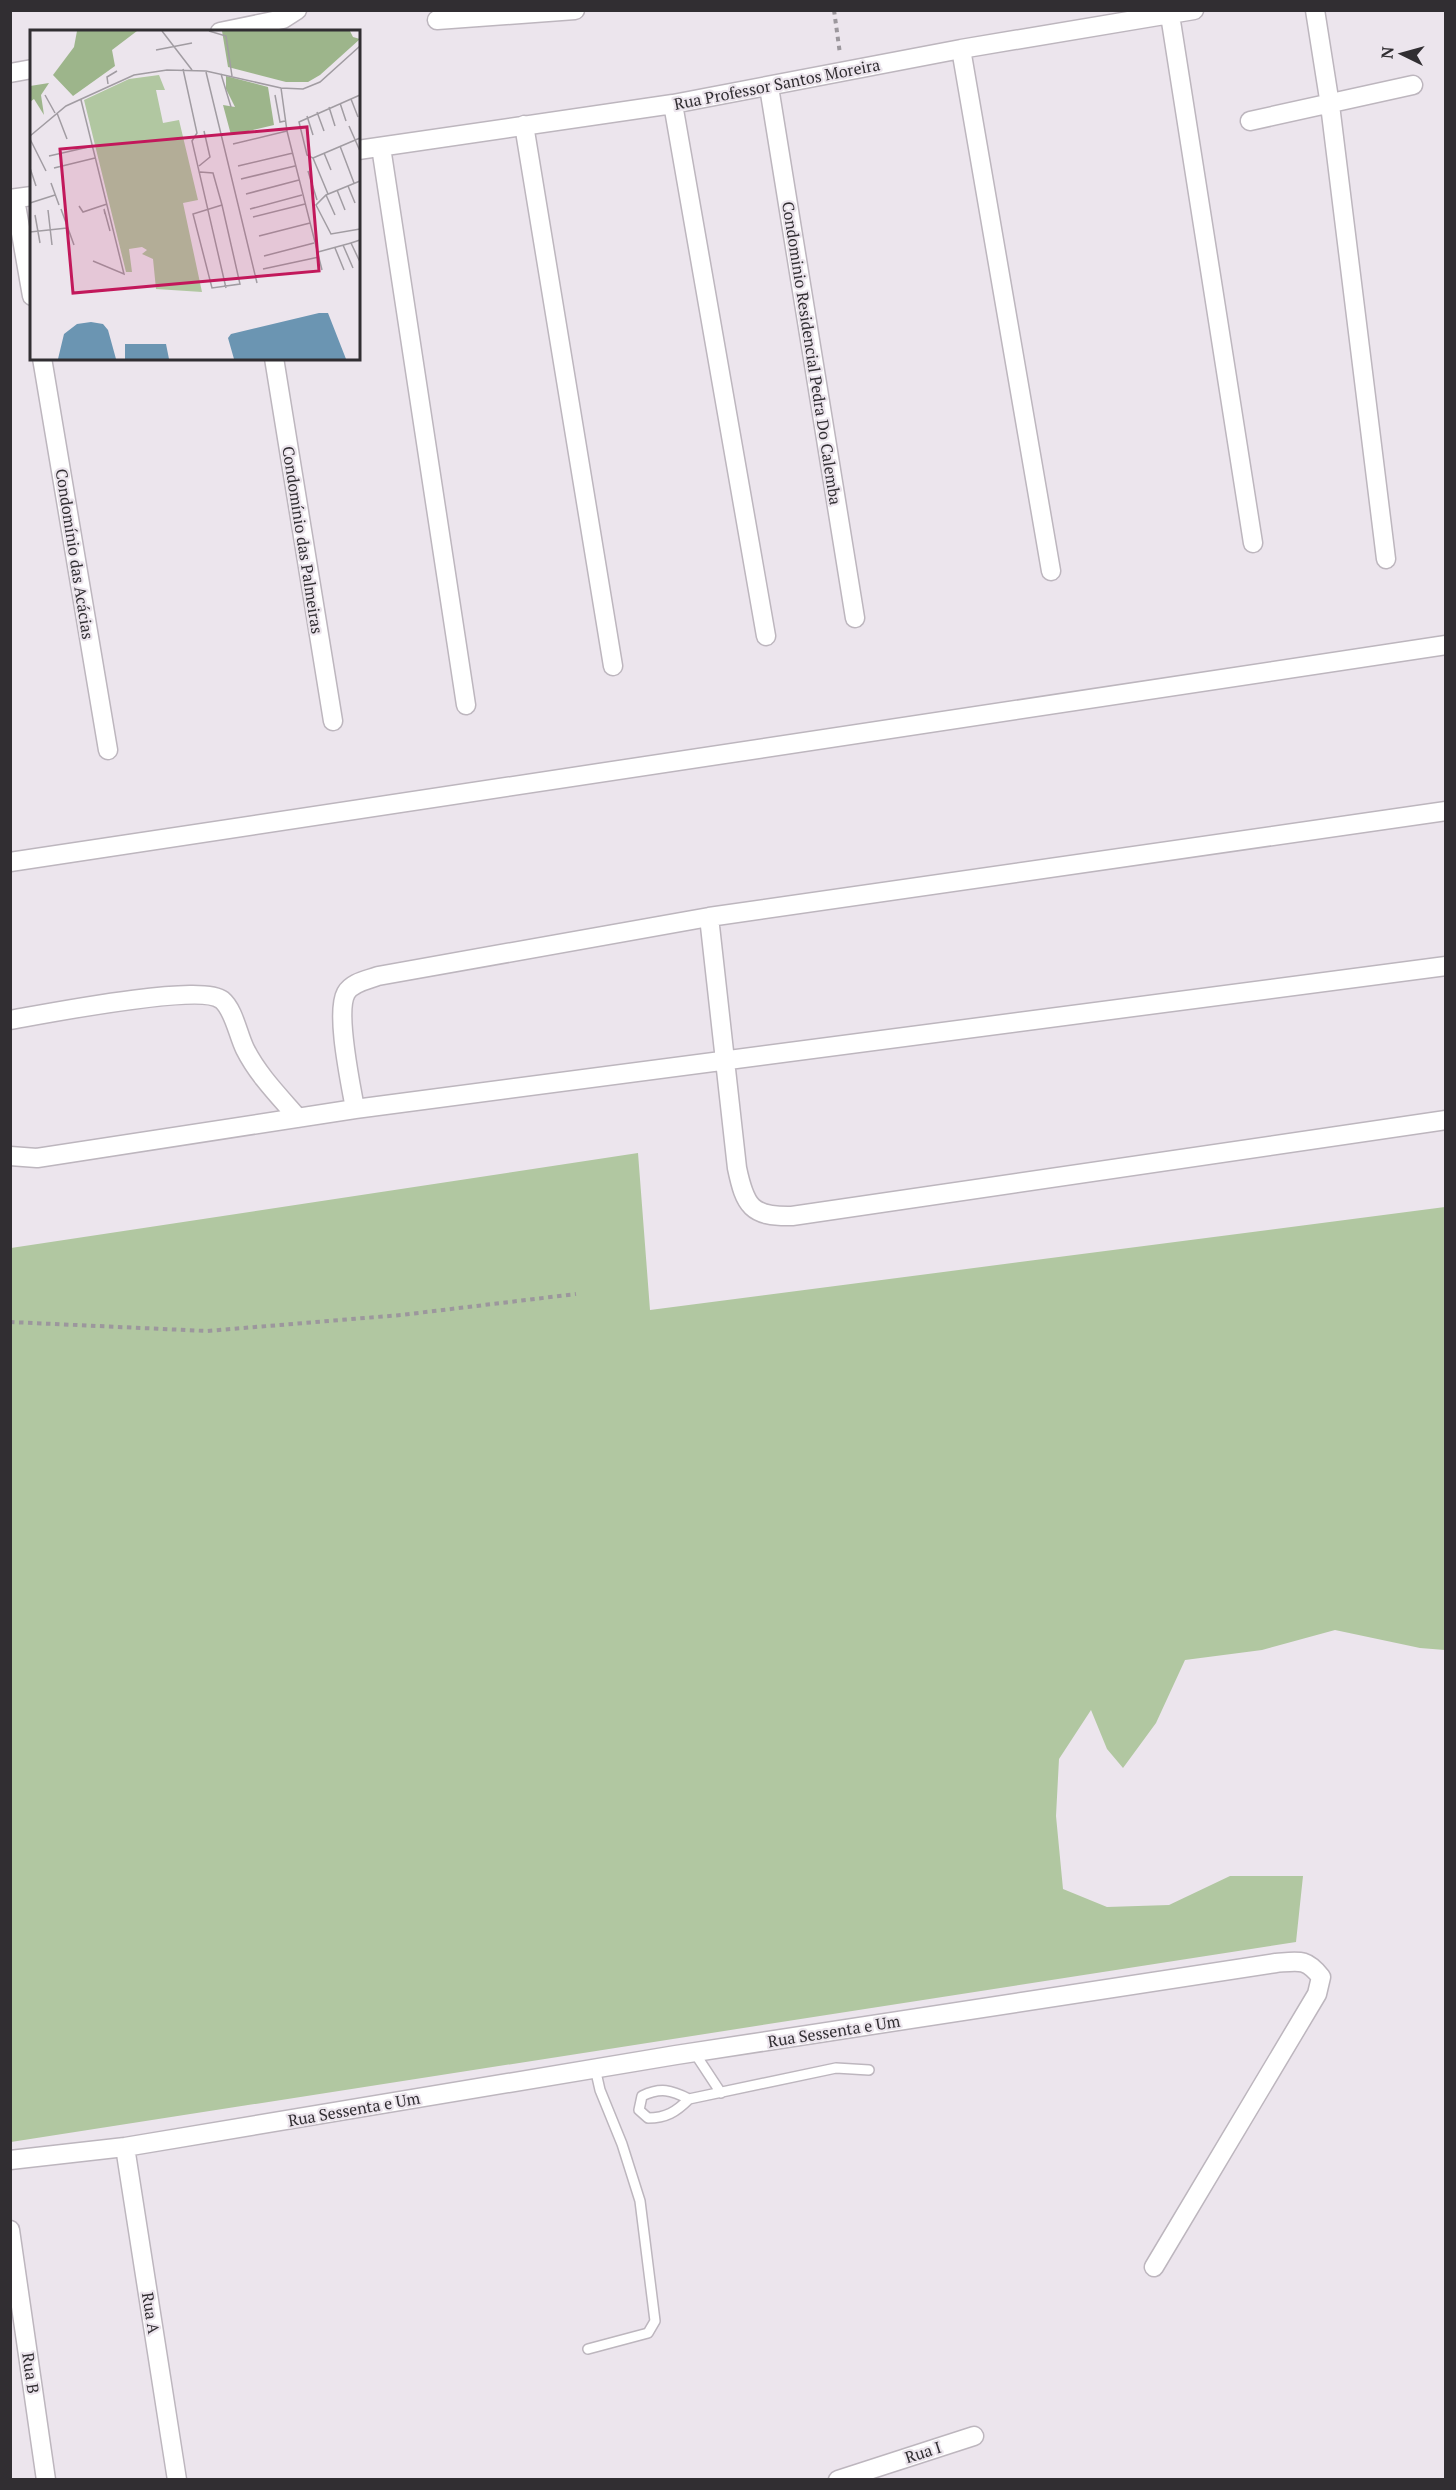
<svg xmlns="http://www.w3.org/2000/svg" width="1456" height="2490" viewBox="0 0 1456 2490" font-family="'PT Serif',serif">
<style>
.green{fill:#b1c7a1}
.lines{fill:none;stroke-linecap:round;stroke-linejoin:round}
.service-casing{stroke:#bdb6be;stroke-width:12}
.minor-casing{stroke:#bdb6be;stroke-width:21}
.path{stroke:#9c979d;stroke-width:4;stroke-dasharray:4.5 4.5;stroke-linecap:butt}
.service{stroke:#fff;stroke-width:9}
.minor{stroke:#fff;stroke-width:18}
.labels{text-anchor:middle;dominant-baseline:central;stroke-width:4.5;stroke-linejoin:round;paint-order:stroke}
.street-label{font-size:16px;fill:#312e32;stroke:#ece5ed}
.inset-road{fill:none;stroke:#a19ca2;stroke-width:1.5}
.view{fill:#c2185b;fill-opacity:0.15;stroke:#c2185b;stroke-width:3}
.inset-edge{fill:none;stroke:#312e32;stroke-width:3}
</style>
<rect width="100%" height="100%" fill="#ece5ed"/>
<!-- green -->
<path class="green" d="M638,1153L650,1310L1445,1207V1650L1420,1648L1335,1630L1262,1650L1185,1660L1156,1723L1123,1768L1107,1749L1091,1710L1059,1759L1056,1816L1063,1889L1107,1907L1169,1905L1230,1876H1303L1296,1942L11,2142V1248Z"/>
<g class="lines">
<!-- service casing -->
<g class="service-casing">
<path id="service" d="M694,2052L721,2093
M689,2099C671,2090 661,2087 642,2096L639,2110L648,2118C666,2118 676,2112 689,2099L836,2068L869,2070
M588,2349L648,2333L655,2321L640,2201L622,2144L600,2090L595,2068"/>
</g>
<!-- minor casing -->
<g class="minor-casing">
<path id="minor" d="M1315,10L1330,105L1386,559
M1170,15L1253,543
M437,20L575,10
M220,32L283,19L297,10
M961,49L1051,571
M10,73L32,69
M769,87L855,618
M673,104L766,636
M1250,121L1413,85
M524,125L613,666
M381,147L466,705
M358,150L673,104L961,49L1194,10
M10,199L32,196
M15,199L32,296
M42,358L108,750
M274,358L333,721
M10,862L1446,645
M709,917L737,1168C745,1206 751,1217 792,1216L1446,1120
M10,1020C44,1014 201,983 222,1000C234,1010 238,1035 245,1049C258,1075 279,1096 298,1118
M355,1109C351,1085 335,1013 346,993C352,982 368,980 378,976L709,917L1446,811
M10,1156L37,1158L355,1109L1446,966
M125,2147L177,2480
M10,2160L125,2147L676,2055L1276,1963C1299,1961 1306,1958 1321,1977L1317,1994L1154,2267
M10,2230L46,2480
M838,2480L974,2436"/>
</g>
<!-- path -->
<path class="path" d="M834,10L840,54
M10,1322L207,1331L401,1315L576,1294"/>
<!-- service -->
<use href="#service" class="service"/>
<!-- minor -->
<use href="#minor" class="minor"/>
</g>
<g class="labels">
<!-- street labels -->
<g class="street-label">
<text transform="translate(777 84) rotate(-11)">Rua Professor Santos Moreira</text>
<text transform="translate(812 353) rotate(81)">Condominio Residencial Pedra Do Calemba</text>
<text transform="translate(303 540) rotate(81)">Condomínio das Palmeiras</text>
<text transform="translate(75 554) rotate(81)">Condomínio das Acácias</text>
<text transform="translate(834 2031) rotate(-9)">Rua Sessenta e Um</text>
<text transform="translate(354 2109) rotate(-10)">Rua Sessenta e Um</text>
<text transform="translate(151 2313) rotate(81)">Rua A</text>
<text transform="translate(31 2373) rotate(82)">Rua B</text>
<text transform="translate(923 2452) rotate(-18)">Rua I</text>
</g>
</g>
<!-- overview -->
<g transform="translate(30 30)">
<rect width="330" height="330" fill="#ece5ed"/>
<path d="M129,45L135,60H126L133,93L149,90L168,170L153,173L172,262L126,259L123,229L112,224L117,220L112,217L99,219L102,242H96L54,70L99,49Z" fill="#b1c7a1"/>
<path d="M47,1H107L82,20L85,36L43,66L23,45L44,17ZM192,1H320L323,7L330,9L290,45L278,52H256L198,37ZM196,46L238,57L244,95L201,105L193,75L205,77L196,59ZM19,53L11,65L14,85L4,69L0,72V56Z" fill="#9db58b"/>
<path d="M289,283H298L316,329H204L198,308L201,304ZM61,292L73,294L78,300L86,329H28L34,304L47,294ZM95,314H136L139,329H95Z" fill="#6b95b2"/>
<path class="inset-road" d="M132,1L162,40M179,1L196,6L202,46M126,20L162,13M153,39L167,103L162,111L196,258M176,42L227,253M191,44L201,77M78,54L77,47L87,41M251,58L257,101L292,240M15,65L25,83M245,65L250,92L255,91M321,69L328,87M51,70L94,244L63,231M310,73L316,91M299,77L305,96M287,82L294,101M27,83L37,109M277,86L283,105M319,96L330,121M0,106L36,76L104,45L137,40L176,41L251,58L273,59L290,52L330,16M0,109L16,141M203,114L257,101M310,116L324,153M294,123L301,140M19,126L63,116M283,128L330,108M169,136L180,127L174,101M208,136L263,123M0,138L6,156M24,138L65,128M278,141L287,170M170,142L183,143L192,175L210,254L182,258L163,184L192,175M211,149L265,136M330,151L296,165L286,175L301,204L330,199M21,153L29,175M318,156L325,173M307,160L315,180M216,164L269,150M298,164L283,128L277,125L269,92L330,65M296,165L305,185M0,173L25,165M49,176L53,182L77,174M31,179L44,215M220,179L272,165M18,180L22,215M75,184L74,179L80,201M5,185L10,213M223,187L275,174M0,202L37,198M229,206L280,193M330,210L321,213L330,232M313,215L323,238M305,218L314,240M288,222L321,213M234,226L284,213M233,239L289,227"/>
<path class="view" d="M277,97L289,241L43,263L30,119Z"/>
<rect width="330" height="330" class="inset-edge"/>
</g>
<!-- border -->
<rect width="1456" height="2490" fill="none" stroke="#312e32" stroke-width="24"/>
<!-- north arrow -->
<g transform="translate(1402 54) rotate(275)" stroke="#ece5ed" stroke-width="4.5" paint-order="stroke">
<path d="M0-4.5L10 22L0 15L-10 22Z" fill="#312e32"/>
<text y="-9" font-size="16" font-weight="bold" text-anchor="middle" fill="#312e32">N</text>
</g>
</svg>
